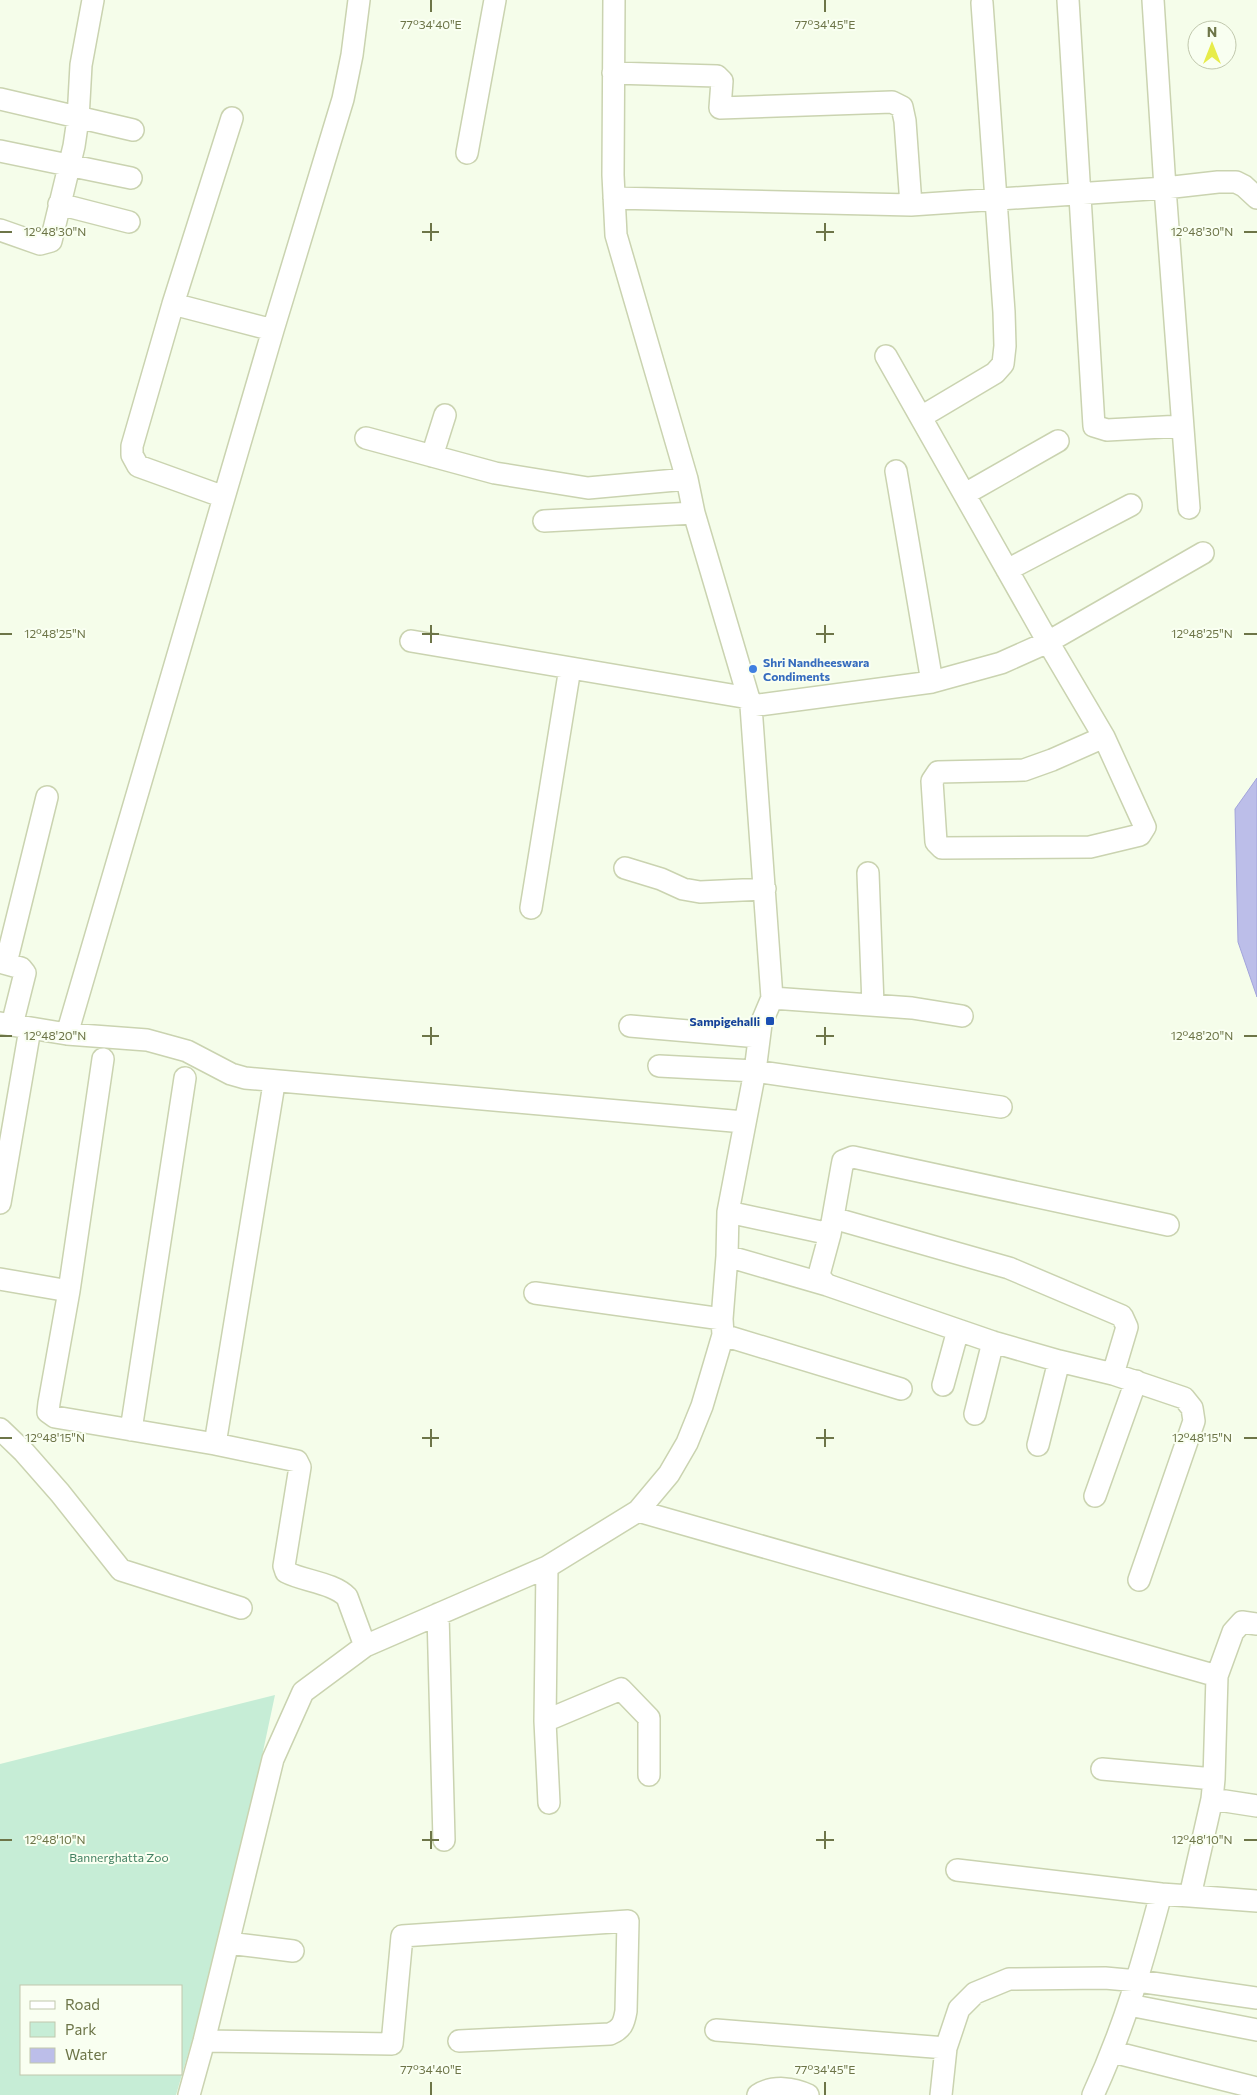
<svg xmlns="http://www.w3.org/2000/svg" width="1257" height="2095" viewBox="0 0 1257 2095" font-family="Commissioner,sans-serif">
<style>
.green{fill:#c6edd6;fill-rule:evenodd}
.water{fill:#bcbee9;stroke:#a2a4db}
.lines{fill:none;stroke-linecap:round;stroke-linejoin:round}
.minor-casing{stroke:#cad3b0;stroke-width:24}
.minor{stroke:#fff;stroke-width:21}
.ticks{fill:none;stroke:#6d7548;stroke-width:2}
.shop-dot{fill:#3f7fe0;stroke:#f9fff1;stroke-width:2}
.transit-dot{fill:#1a4fb4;stroke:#f9fff1;stroke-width:2}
.labels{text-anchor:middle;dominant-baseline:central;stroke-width:4;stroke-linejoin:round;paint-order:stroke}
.shop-label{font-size:12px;font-weight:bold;fill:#366cbe;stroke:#f9fff1;text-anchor:start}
.transit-label{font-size:12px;font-weight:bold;fill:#164399;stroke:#f9fff1;text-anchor:end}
.park-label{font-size:12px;fill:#428162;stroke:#f9fff1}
.ticks-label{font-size:12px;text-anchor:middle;fill:#6d7548;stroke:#f9fff1;stroke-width:4;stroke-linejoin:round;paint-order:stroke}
</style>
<rect width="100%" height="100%" fill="#f5fdea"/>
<!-- green -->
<path class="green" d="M275,1695L227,1921L176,2095H0V1764ZM21,1986H181V2074H21Z"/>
<!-- water -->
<path class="water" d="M1257,778V997L1238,942L1235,809Z"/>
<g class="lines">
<!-- minor casing -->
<g class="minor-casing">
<path id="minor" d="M1068,0L1094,426L1107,430L1182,426
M1153,0L1165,188L1189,508
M613,73L717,76L722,81L720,108L892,102L902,107L905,121L911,205
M0,99L133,130
M232,118L173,304L273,330
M0,151L131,178
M467,153L495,0
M614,198L911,205L1165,188L1218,182H1236L1244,186L1257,198
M59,204L129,222
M0,230L40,244L51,241L74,146L78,119L81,65L93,0
M173,304L132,446V455L138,466L224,497
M886,356L1048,642L1104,737L1145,827L1140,835L1090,847L942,848L936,842L932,781L938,772L1024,770L1052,760L1104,737
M921,417L995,373L1003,364L1005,346L1004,312L982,3
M366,438L495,473L588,488L687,479
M432,456L445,415
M896,471L932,682
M965,494L1058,441
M544,521L694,513
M1007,570L1131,505
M411,641L749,698
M751,706L932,682L1001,663L1048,642L1203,553
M625,868L661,879L683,889L700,892L765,889
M868,873L873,1005
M531,908L570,668
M0,962L21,968L25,973L12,1025
M6,963L47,797
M772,998L912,1008L962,1016
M0,1023L67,1034L147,1040L187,1051L231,1074L245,1078L744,1122
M630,1026L759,1037
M67,1034L273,330L343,99L352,55L359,0
M659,1066L755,1071L1001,1107
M0,1203L30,1029
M728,1212L830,1234
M833,1218L1009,1268L1122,1316L1127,1327L1113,1374
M727,1256L827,1285
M0,1279L69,1291L49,1403L48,1412L55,1417L215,1444L297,1461L300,1467L284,1566L286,1572C303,1581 334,1583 347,1597L365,1646
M69,1291L103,1059
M535,1293L722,1319
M723,1335L901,1389
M943,1385L958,1330
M975,1414L993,1342
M0,1429L24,1452L60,1493L121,1570L241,1608
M131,1430L185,1078
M215,1444L273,1090
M1038,1445L1059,1361
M1095,1496L1136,1381
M638,1511L1217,1676L1214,1779L1212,1799L1190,1896L1161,1894C1142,1965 1124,2028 1093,2095
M547,1567L545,1721L549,1803
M1139,1580L1194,1421L1192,1408L1184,1398L1113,1374L1059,1361L993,1342L827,1285L820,1278V1271L830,1234L842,1166L843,1161L853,1157L1168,1225
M438,1614L444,1840
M1217,1676L1233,1632L1242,1622L1257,1624
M545,1721L621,1689L649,1718V1775
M1102,1769L1214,1779
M1212,1799L1257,1806
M957,1870L1161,1894
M1190,1896L1257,1901
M228,1943L293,1951
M1129,2005L1257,2030
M716,2030L946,2048
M204,2041L392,2044L402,1936L628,1921L626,2011C624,2023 622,2029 610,2034L459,2041
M1113,2052L1257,2088
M189,2095L204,2041L273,1759L303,1692L365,1646L547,1567L638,1511L669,1474L687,1443L702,1406L723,1335L722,1319L727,1256L728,1212L755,1071L761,1024L772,998L751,706L694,513L687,479L616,235L613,175L614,0
M758,2095C773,2085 794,2088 808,2095
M941,2095L946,2048L959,2009L975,1993L1009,1979L1105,1978L1138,1981L1257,1998"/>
</g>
<!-- minor -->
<use href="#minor" class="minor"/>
</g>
<!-- ticks -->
<path class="ticks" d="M431,0V12M825,0V12M431,223V241M825,223V241M0,232H12M422,232H439M816,232H834M1244,232H1257M431,625V643M825,625V643M0,634H12M422,634H439M816,634H834M1244,634H1257M431,1027V1045M825,1027V1045M0,1036H12M422,1036H439M816,1036H834M1244,1036H1257M431,1429V1447M825,1429V1447M0,1438H12M422,1438H439M816,1438H834M1244,1438H1257M431,1831V1849M825,1831V1849M0,1840H12M422,1840H439M816,1840H834M1244,1840H1257M431,2082V2095M825,2082V2095"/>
<!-- markers -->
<circle class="shop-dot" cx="753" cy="669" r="5"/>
<rect class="transit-dot" x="765" y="1016" width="10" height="10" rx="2.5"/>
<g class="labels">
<!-- shop labels -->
<g class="shop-label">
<text x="763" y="662">Shri Nandheeswara<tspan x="763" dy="14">Condiments</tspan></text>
</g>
<!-- transit labels -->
<g class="transit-label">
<text x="760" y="1021">Sampigehalli</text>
</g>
<!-- park labels -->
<g class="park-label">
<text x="119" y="1857">Bannerghatta Zoo</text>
</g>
</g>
<g class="ticks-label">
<text x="431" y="29">77°34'40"E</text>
<text x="825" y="29">77°34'45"E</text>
<text x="55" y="236">12°48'30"N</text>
<text x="1202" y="236">12°48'30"N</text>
<text x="55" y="638">12°48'25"N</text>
<text x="1202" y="638">12°48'25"N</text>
<text x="55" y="1040">12°48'20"N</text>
<text x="1202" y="1040">12°48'20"N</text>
<text x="55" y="1442">12°48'15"N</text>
<text x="1202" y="1442">12°48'15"N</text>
<text x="55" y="1844">12°48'10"N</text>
<text x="1202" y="1844">12°48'10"N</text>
<text x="431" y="2074">77°34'40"E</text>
<text x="825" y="2074">77°34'45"E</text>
</g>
<!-- legend -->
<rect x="20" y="1985" width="162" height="90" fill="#f9fff1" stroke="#c1c8ad"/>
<rect x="30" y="2001" width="25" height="8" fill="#ffffff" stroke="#c1c8ad"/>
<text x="65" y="2010" font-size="15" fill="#6d7548">Road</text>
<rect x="30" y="2022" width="25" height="15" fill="#c6edd6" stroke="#c1c8ad"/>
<text x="65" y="2035" font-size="15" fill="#6d7548">Park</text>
<rect x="30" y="2048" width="25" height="15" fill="#bcbee9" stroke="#c1c8ad"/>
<text x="65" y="2060" font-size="15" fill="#6d7548">Water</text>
<!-- north arrow -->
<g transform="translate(1212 45)"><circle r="24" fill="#f9fff1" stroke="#c1c8ad"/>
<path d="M0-4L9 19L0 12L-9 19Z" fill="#e7ec4a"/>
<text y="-8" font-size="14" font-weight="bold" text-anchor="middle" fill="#6d7548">N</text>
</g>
</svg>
